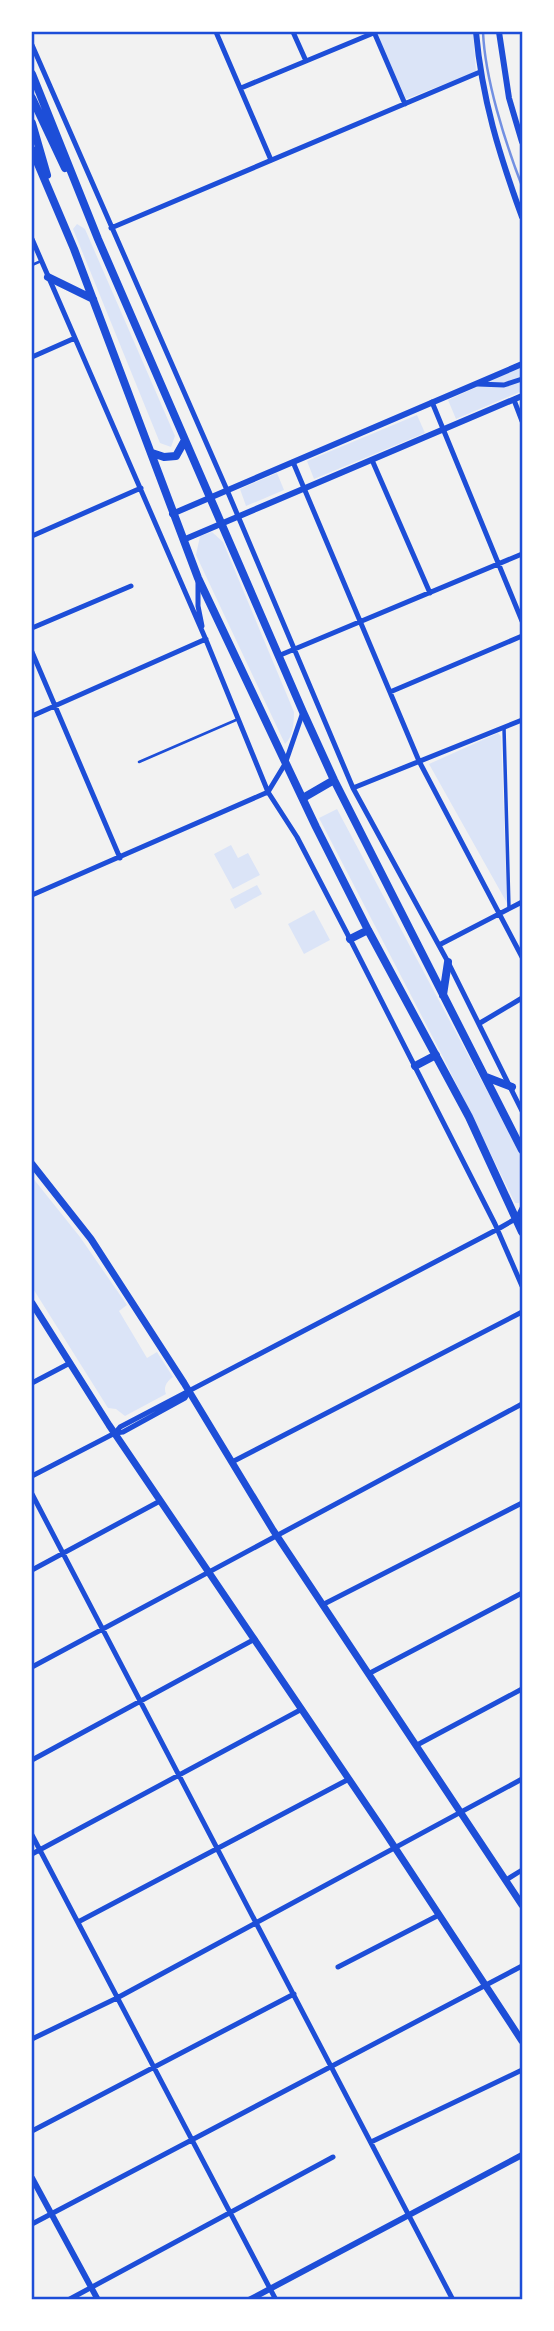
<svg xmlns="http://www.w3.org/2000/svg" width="554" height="2331" viewBox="0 0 554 2331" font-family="'PT Sans',sans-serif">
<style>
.green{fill:#dbe4f7}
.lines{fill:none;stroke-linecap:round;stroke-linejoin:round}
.service{stroke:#1d4ed8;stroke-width:2.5}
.pedestrian{stroke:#1d4ed8;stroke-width:3.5}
.minor{stroke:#1d4ed8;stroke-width:5}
.tertiary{stroke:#1d4ed8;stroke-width:6}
.secondary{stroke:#1d4ed8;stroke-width:7}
.primary{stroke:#1d4ed8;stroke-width:8}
.rail{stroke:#7290e2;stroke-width:2.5}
.neatline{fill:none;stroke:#1d4ed8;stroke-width:2.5}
</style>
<rect width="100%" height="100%" fill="#f2f2f2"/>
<!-- green -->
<path class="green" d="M383,32H473L476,72L406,99L377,34Z
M77,224L85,229L175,436L171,447L160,443L73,229Z
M522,367V391L456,419L448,400Z
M417,415L425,433L314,479L307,461Z
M277,473L284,490L246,506L240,489Z
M212,532L223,542L294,712C294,722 293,737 285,744L196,555L200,536Z
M498,733L501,736L507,903L429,764Z
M337,809L518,1149C525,1166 525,1186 519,1203H515L444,1059L319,818Z
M231,845L238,858L248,853L260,875L233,889L214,854Z
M257,885L262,894L235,909L230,899Z
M314,910L330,940L304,954L288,924Z
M32,1177L80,1237L127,1305L119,1311L147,1358L157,1352L173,1377C167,1381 163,1387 166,1394L125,1416L116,1409L108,1408L32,1287Z"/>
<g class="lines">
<!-- service -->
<path class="service" d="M32,265L41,261
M139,762L236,720"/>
<!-- pedestrian -->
<path class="pedestrian" d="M504,728L509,908"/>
<!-- minor -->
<path class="minor" d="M216,32L271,160
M293,32L306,61
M374,32L405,104
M32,45L227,490L353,788L448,962L522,1111
M241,88L376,32
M111,228L480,72
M32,239L206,640L268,792L297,837L350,939L495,1224L522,1286
M32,357L75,338
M478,384L504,385L522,379
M514,400L522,421
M432,402L522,621
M372,460L430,593
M293,462L419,761L522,957
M32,536L141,488
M198,581V606L202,626
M32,628L131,586
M32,652L120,858
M278,656L522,554
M390,692L522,636
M32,716L206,639
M353,788L522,720
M32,895L268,792L285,764L303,712
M439,945L522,902
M480,1023L522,998
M32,1383L70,1363
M115,1433L120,1427L498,1229L517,1218L522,1208
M232,1462L522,1312
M32,1476L115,1433L123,1432L185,1398L188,1393
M32,1494L453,2300
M32,1570L160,1501
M324,1604L522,1503
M32,1667L522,1404
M370,1673L522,1593
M417,1745L522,1689
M32,1760L255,1639
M32,1835L276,2300
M32,1854L302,1709
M506,1880L522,1870
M78,1922L349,1779
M338,1967L439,1915
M32,2039L117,1998L522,1779
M32,2131L294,1994
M371,2142L522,2070
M32,2224L522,1966
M68,2300L333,2157"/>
<!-- tertiary -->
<path class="tertiary" d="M476,32C482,99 499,154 522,217
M499,32L509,98L522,142
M172,514L522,364
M183,540L522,396
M32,2178L98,2300
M249,2300L522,2155"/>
<!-- secondary -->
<path class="secondary" d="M32,1164L91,1239L184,1383L273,1530L522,1905
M32,1303L109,1425L382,1828L522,2041"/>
<!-- primary -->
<path class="primary" d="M32,74L98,239L303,712L334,780L522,1150
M32,98L65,168
M32,123L47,175
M32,150L74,249L198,578L316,827L368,930L469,1117L522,1232
M48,277L93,299
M152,453L164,457L176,456L185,440
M303,798L334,780
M350,939L368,930
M443,995L448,962
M415,1066L436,1055
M486,1077L512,1087"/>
<!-- rail -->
<path class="rail" d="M483,32C485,79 505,142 522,186"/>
</g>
<!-- border -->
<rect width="554" height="2331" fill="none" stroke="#ffffff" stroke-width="66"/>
<rect x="33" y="33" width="488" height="2265" class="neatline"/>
</svg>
